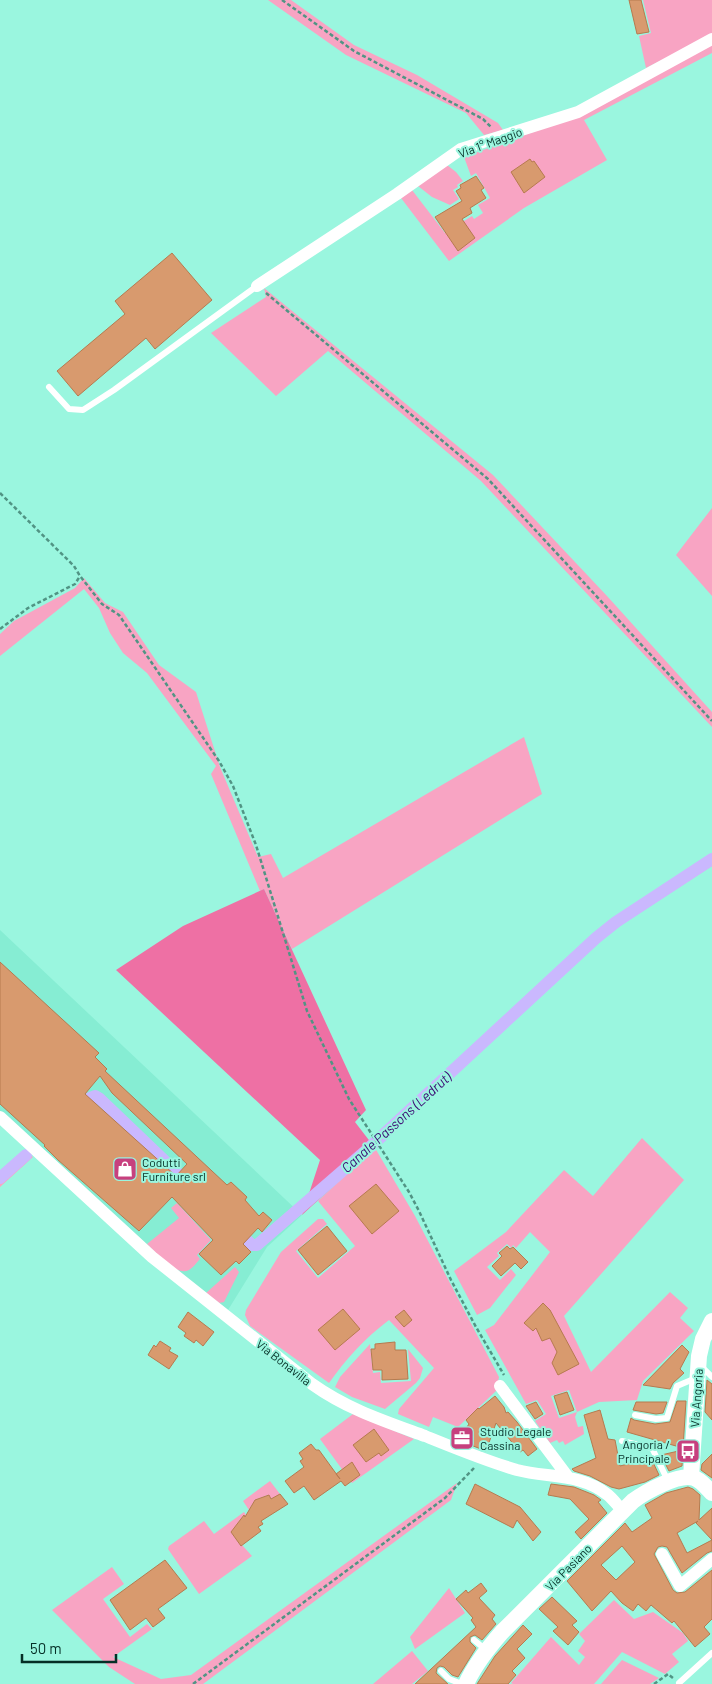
<svg xmlns="http://www.w3.org/2000/svg" width="712" height="1684" viewBox="0 0 712 1684" font-family="Barlow,sans-serif">
<style>
.built{fill:#86edd3}
.green{fill:#f8a4c3;fill-rule:evenodd}
.forest{fill:#ee70a4}
.lines{fill:none;stroke-linecap:round;stroke-linejoin:round}
.canal{stroke:#cab8fe;stroke-width:12}
.building{fill:#d89a6e;stroke:#b67a4f;fill-rule:evenodd}
.path{stroke:#519484;stroke-width:2.5;stroke-dasharray:4 2.5;stroke-linecap:butt}
.service{stroke:#fff;stroke-width:6}
.minor{stroke:#fff;stroke-width:12}
.tertiary{stroke:#fff;stroke-width:16}
.labels{text-anchor:middle;dominant-baseline:central;stroke-width:4;stroke-linejoin:round;paint-order:stroke}
.street-label{font-size:12px;fill:#052f26;stroke:#9af6df}
.poi-label{font-size:12px;fill:#052f26;stroke:#9af6df;text-anchor:start}
.water-label{font-size:14px;font-style:italic;fill:#3a0972;stroke:#9af6df}
</style>
<rect width="100%" height="100%" fill="#9af6df"/>
<!-- built -->
<path class="built" d="M0,930L302,1215L267,1247L228,1310L171,1266L0,1111Z"/>
<!-- green -->
<path class="green" d="M268,0H291L354,45L417,75L498,123L503,130L484,135L466,113L346,55Z
M643,0H712V35L646,68L639,36L651,33Z
M712,45V53L584,120L607,160L524,208L449,261L401,198L412,190L445,233L472,216L474,219L483,213L478,205L490,198L476,173L471,176L464,157L580,115Z
M447,165L456,172L463,181L457,185L458,187L453,190L459,199L450,205L432,197L418,186Z
M264,288L493,475L607,596L712,712V727L481,481L328,351L276,396L211,333L266,297Z
M712,508V596L676,555Z
M84,578L105,603L123,612L159,665L196,692L220,767L258,857L271,854L283,878L524,737L542,794L292,949L264,889L260,891L211,774L216,766L147,673L123,653L110,633L99,608L84,589L0,656V634L14,621L75,588Z
M712,855V866L624,923L598,942L375,1148L415,1216L499,1377L496,1391L458,1427L433,1417L429,1427L398,1414L399,1409L434,1368L389,1320C365,1338 346,1359 329,1383L250,1326L245,1315L246,1310L281,1252L318,1219H323L327,1224L296,1251L318,1278L355,1246L318,1201L375,1148L371,1142L592,935Z
M642,1138L684,1180L564,1316L591,1372L670,1292L688,1308L680,1318L694,1331L643,1381L637,1400L599,1402L577,1412L575,1417L578,1427L583,1426L584,1434L565,1445L563,1441L559,1443L557,1440L550,1443L535,1421L546,1414L537,1400L526,1404L485,1330L494,1325L550,1252L530,1232L516,1248L513,1245L511,1248L507,1244L497,1253L499,1256L487,1267L500,1280L511,1269L516,1275L490,1308L477,1315L454,1271L506,1232L564,1170L593,1196ZM569,1390L577,1412L559,1418L551,1396Z
M25,1151L33,1157L0,1187V1173Z
M177,1203L211,1240L197,1255L200,1259C197,1262 193,1268 189,1270C177,1277 156,1253 147,1244L179,1218L171,1208Z
M235,1267L239,1272L224,1302L219,1303L206,1293Z
M370,1344L373,1373L380,1372L381,1383L411,1381L408,1349L423,1368L420,1378L416,1383L385,1409L352,1397L335,1387L340,1377Z
M353,1414L414,1439L352,1483L320,1439Z
M270,1481L280,1494L271,1499L268,1495L255,1500L249,1510L243,1501Z
M457,1483L451,1500L203,1684H135L109,1667L52,1610L112,1567L124,1584L103,1599L130,1637L147,1624L152,1629L113,1657L161,1679L191,1675Z
M244,1512L246,1515L245,1517L243,1516L238,1523L240,1525L231,1532L241,1545H242L252,1556L199,1594L168,1549L169,1546L204,1521L214,1534Z
M449,1588L465,1613L415,1649L410,1637Z
M614,1600L634,1619L653,1612L683,1633L688,1641L672,1654L679,1662L665,1674L622,1652L594,1684H513L511,1683L551,1637L579,1665L585,1657L578,1651L585,1641L579,1634Z
M412,1651L428,1671L412,1684H373Z
M622,1660L659,1678L650,1684H601Z"/>
<!-- forest -->
<path class="forest" d="M264,889L366,1110L355,1122L375,1148L302,1215L320,1160L116,970L183,926Z"/>
<g class="lines">
<!-- canal -->
<path class="canal" d="M90,1098L95,1096L100,1099L190,1185
M0,1178L26,1155
M234,1228L252,1245H257L369,1148L596,938L616,922L712,859"/>
</g>
<!-- building -->
<path class="building" d="M629,0H641L649,32L637,34Z
M530,159L532,162L534,161L545,177L524,193L511,172Z
M476,176L484,188L481,190L486,198L470,208L472,213L462,219L475,238L458,251L435,217L462,201L456,191L461,188L460,185Z
M172,253L212,300L155,349L146,338L78,396L57,371L125,314L115,301Z
M0,962L99,1053L95,1057L107,1069L105,1071L227,1185L231,1182L247,1197L245,1200L259,1216L263,1212L272,1220L262,1232L258,1228L243,1244L251,1252L239,1264L236,1261L221,1275L199,1254L213,1240L172,1197L139,1231L58,1160L44,1146L45,1145L0,1104ZM100,1076L112,1093L187,1164L176,1176L85,1094Z
M376,1184L399,1211L372,1234L349,1206Z
M327,1226L347,1251L318,1275L298,1250Z
M507,1246L510,1249L513,1247L528,1262L521,1269L515,1263L501,1276L492,1266L502,1256L499,1253Z
M543,1303L550,1310L579,1364L558,1375L552,1363L557,1352L550,1338L542,1341L536,1328L533,1331L524,1323Z
M343,1309L360,1329L335,1350L318,1330Z
M404,1310L412,1320L404,1327L395,1317Z
M188,1312L214,1332L203,1346L196,1340L194,1343L184,1336L186,1333L178,1327Z
M160,1341L171,1348L169,1351L178,1356L169,1369L148,1355L154,1345L156,1347Z
M395,1342V1350H406L408,1379L382,1380V1370H373L371,1349H375V1344Z
M682,1345L689,1352L680,1369L684,1373L673,1383L670,1389L643,1385Z
M707,1380L712,1384V1420L705,1412Z
M567,1392L574,1410L560,1415L554,1396Z
M495,1396L504,1407L506,1413L508,1412L517,1422L537,1449L528,1456L523,1450L520,1452L496,1423L486,1451L458,1440L469,1424L466,1420L478,1408L479,1409Z
M677,1401H686L683,1448L627,1432L631,1418L634,1420L655,1424L670,1422Z
M536,1402L543,1414L535,1419L526,1406Z
M636,1402H667L663,1413L656,1414L633,1410Z
M600,1410L608,1439L615,1440L620,1466L651,1458L659,1475L645,1482L619,1489L611,1487L590,1476L574,1471L572,1469L596,1458L584,1415Z
M374,1429L389,1450L381,1456L379,1453L366,1462L353,1445Z
M311,1444L316,1450H319L340,1479L336,1474L352,1462L360,1475L345,1486L341,1481L314,1500L304,1486L294,1493L285,1481L304,1467L300,1461L303,1459L299,1453Z
M683,1450L682,1466L669,1471L661,1455Z
M712,1454V1478L701,1470L702,1464Z
M475,1484L520,1507L541,1532L533,1541L517,1520L513,1528L466,1504Z
M551,1484L574,1487L594,1495L601,1500L598,1502L607,1513L581,1539L575,1532L589,1519L570,1499L548,1495Z
M688,1487L693,1489L700,1495L699,1520L712,1508V1540L696,1523L698,1521L677,1533L687,1553L712,1540V1551L707,1553L682,1573L667,1547L662,1546L658,1547L654,1554L673,1590L677,1593L685,1592L712,1570V1619L704,1627L710,1634L695,1647L674,1621L672,1623L651,1605L646,1611L638,1604L633,1611L622,1603L611,1591L592,1611L567,1581L625,1523L632,1532L652,1518L645,1505L666,1493ZM622,1546L635,1562L616,1580L601,1565Z
M280,1494L288,1504L261,1521L263,1524L258,1527L261,1531L241,1546L231,1532L244,1515L245,1517L255,1500L269,1495L271,1499Z
M165,1560L187,1588L158,1609L165,1618L153,1627L146,1618L130,1630L110,1600Z
M481,1583L487,1591L479,1598L495,1615L492,1619L496,1624L482,1640L475,1635L470,1637V1642L476,1648L458,1677L452,1675L444,1667L440,1666L437,1668L436,1673L448,1684H415L476,1627L471,1620L473,1618L456,1599L466,1590L468,1593Z
M552,1597L577,1621L572,1625L579,1632L568,1645L553,1631L558,1627L539,1609Z
M523,1625L532,1634L517,1649L525,1658L512,1671L516,1675L508,1684H477L495,1656Z"/>
<g class="lines">
<!-- path -->
<path class="path" d="M282,0L354,51L483,119L491,127
M266,293L488,479L712,721
M0,493L74,566L80,576L102,604L119,615L219,761L233,786L256,845L307,1011L349,1099L409,1192L419,1211L451,1280L476,1327L504,1375
M0,629L28,608L75,584L80,576
M193,1684L445,1498L474,1468
M654,1684L668,1674L673,1678"/>
<!-- service -->
<path class="service" d="M49,387L69,409L83,410L114,390L257,286
M701,1366L712,1377
M635,1415L656,1419L667,1418L677,1386L696,1378
M622,1441L652,1448L668,1481
M474,1640L486,1650
M441,1671L449,1679L462,1684
M679,1683L712,1653"/>
<!-- minor -->
<path class="minor" d="M257,286L397,194L461,149L578,112L712,39
M0,1117L152,1257L312,1384C347,1409 384,1421 425,1436C455,1448 486,1461 517,1470C548,1478 581,1473 608,1495C613,1499 618,1506 623,1511
M500,1386L568,1477
M662,1554L680,1586L712,1559"/>
<!-- tertiary -->
<path class="tertiary" d="M691,1477L699,1356L703,1339L712,1321
M466,1684C475,1664 488,1648 502,1632L633,1501C645,1492 679,1473 694,1478C701,1480 707,1488 712,1493"/>
</g>
<!-- icons -->
<defs>
<g id="shop-square" transform="scale(1.25)"><rect x="-9" y="-9" width="18" height="18" rx="4" fill="#c7407e" stroke="#9af6df"/><path d="M-5-2.5h2.3a2.7 3.5 0 0 1 5.4 0H5L5.5 6h-11ZM-1.5-2.5h3a1.5 2.3 0 0 0-3 0Z" fill="#fff"/></g>
<g id="office-square" transform="scale(1.25)"><rect x="-9" y="-9" width="18" height="18" rx="4" fill="#c7407e" stroke="#9af6df"/><path d="M-6-3h4V-5.5h4V-3h4V5H-6ZM-1-4.5V-3h2v-1.5ZM-6 0V1H6V0Z" fill="#fff"/></g>
<g id="bus-square" transform="scale(1.25)"><rect x="-9" y="-9" width="18" height="18" rx="4" fill="#c7407e" stroke="#9af6df"/><path d="M-5-6H5V4H4V6H2V4H-2V6H-4V4H-5ZM-3.5-4V0h7V-4ZM-3.5 1.2v1.5H-2V1.2ZM2 1.2v1.5H3.5V1.2Z" fill="#fff"/></g>
</defs>
<g fill-rule="evenodd">
<use href="#shop-square" x="125" y="1169"/>
<use href="#office-square" x="462" y="1438"/>
<use href="#bus-square" x="688" y="1451"/>
</g>
<g class="labels">
<!-- street labels -->
<g class="street-label">
<text transform="translate(490 142) rotate(-20)">Via 1° Maggio</text>
<text transform="translate(284 1362) rotate(38)">Via Bonavilla</text>
<text transform="translate(696 1398) rotate(-86)">Via Angoria</text>
<text transform="translate(568 1567) rotate(-45)">Via Pasiano</text>
</g>
<!-- poi labels -->
<g class="poi-label">
<text x="142" y="1162">Codutti<tspan x="142" dy="14">Furniture srl</tspan></text>
<text x="480" y="1431">Studio Legale<tspan x="480" dy="14">Cassina</tspan></text>
<text x="670" y="1444" text-anchor="end">Angoria /<tspan x="670" dy="14">Principale</tspan></text>
</g>
<!-- water labels -->
<g class="water-label">
<text transform="translate(396 1122) rotate(-42)">Canale Passons (Ledrut)</text>
</g>
</g>
<!-- scale -->
<path d="M22 1654v8h94v-8" fill="none" stroke="#052f26" stroke-width="2.5"/>
<text x="30" y="1654" font-size="15" fill="#052f26" stroke="#9af6df" stroke-width="4" paint-order="stroke">50 m</text>
</svg>
